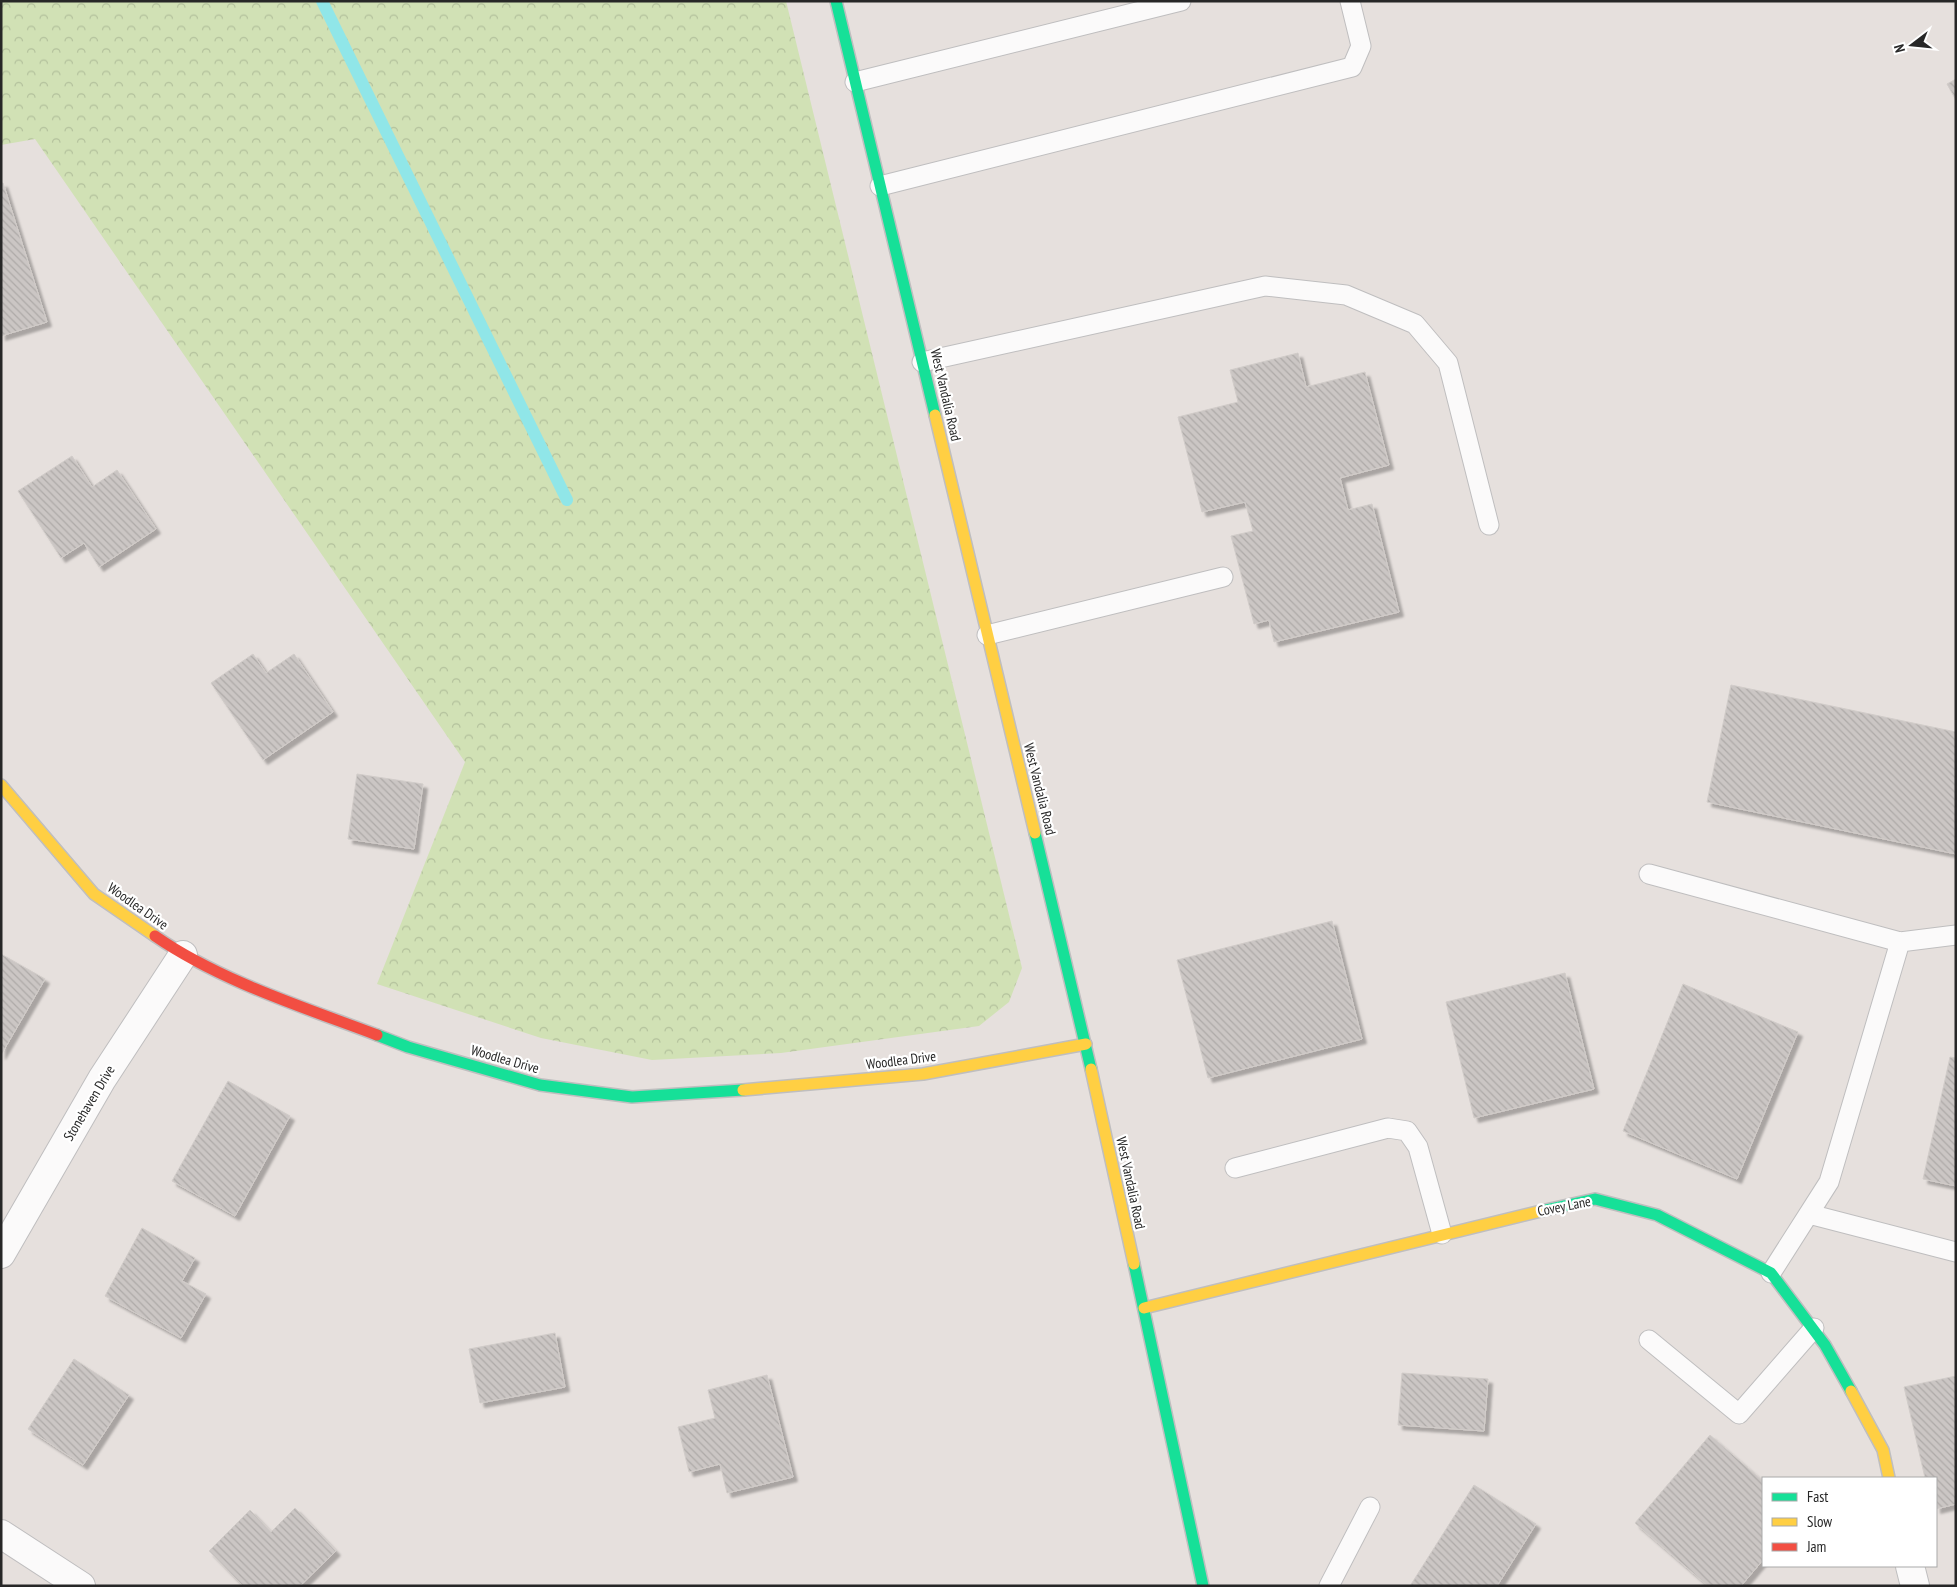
<svg xmlns="http://www.w3.org/2000/svg" width="1957" height="1587" viewBox="0 0 1957 1587" font-family="'PT Sans Narrow',sans-serif">
<style>
.forest{fill:url(#forest-crowns)}
.lines{fill:none;stroke-linecap:round;stroke-linejoin:round}
.stream{stroke:#90e6e8;stroke-width:12}
.building{fill:url(#building-back-hatch);stroke:#d1ccc9;filter:url(#shadow)}
.lane-casing{stroke:#bfbebf;stroke-width:21}
.street-casing{stroke:#bfbebf;stroke-width:30}
.fast-casing{stroke:#bfbebf;stroke-width:14}
.slow-casing{stroke:#bfbebf;stroke-width:14}
.jam-casing{stroke:#bfbebf;stroke-width:14}
.lane{stroke:#fbfafa;stroke-width:19}
.street{stroke:#fbfafa;stroke-width:28}
.fast{stroke:#16e098;stroke-width:11}
.slow{stroke:#ffcf43;stroke-width:11}
.jam{stroke:#f24e42;stroke-width:11}
.labels{text-anchor:middle;dominant-baseline:central;stroke-width:4.5;stroke-linejoin:round;paint-order:stroke}
.street-label{font-size:14px;fill:#272727;stroke:#fff}
</style>
<defs>
<pattern id="forest-crowns" width="20" height="18" patternUnits="userSpaceOnUse" patternTransform="scale(1.25)"><rect width="20" height="18" fill="#d1e1b5"/><path d="M2 6a3 3 0 1 1 6 0M12 15a3 3 0 1 1 6 0" fill="none" stroke="#b3c19c"/></pattern>
<pattern id="building-back-hatch" width="6" height="6" patternUnits="userSpaceOnUse" patternTransform="scale(1.25)"><rect width="6" height="6" fill="#cbc6c4"/><path d="M-1 5l2 2M0 0l6 6M5-1l2 2" fill="none" stroke="#aeaaa8"/></pattern>
<filter id="shadow"><feDropShadow dx="4.5" dy="4.5" stdDeviation="1" flood-color="#0004"/></filter>
</defs>
<rect width="100%" height="100%" fill="#e6e0dd"/>
<!-- forest -->
<path class="forest" d="M1,1H786L1022,968L1009,1002L979,1026L781,1053L652,1060L541,1038L377,984L465,762L35,139L1,145Z"/>
<g class="lines">
<!-- stream -->
<path class="stream" d="M322,1L567,500"/>
</g>
<!-- building -->
<path class="building" d="M1956,79V100L1947,84Z
M1,183H3L47,322L1,336Z
M1298,353L1306,387L1365,372L1389,465L1340,478L1348,510L1372,504L1399,612L1274,642L1269,620L1254,624L1231,536L1253,531L1245,502L1202,512L1178,417L1238,402L1230,370Z
M72,456L92,487L117,470L156,529L99,567L84,543L61,558L18,491Z
M253,654L266,673L294,654L333,712L263,760L211,683Z
M1731,685L1956,732V854L1707,802Z
M357,774L423,784L414,849L348,839Z
M1332,921L1362,1039L1208,1078L1177,960Z
M1,954L45,979L1,1055Z
M1565,973L1594,1089L1474,1118L1446,1002Z
M1683,984L1798,1032L1737,1179L1623,1131Z
M1950,1057L1956,1058V1186L1923,1179Z
M228,1081L290,1116L235,1216L172,1181Z
M142,1228L195,1258L182,1281L206,1294L181,1338L105,1296Z
M555,1333L565,1387L480,1403L469,1349Z
M74,1359L129,1395L83,1465L28,1429Z
M1402,1373L1488,1379L1484,1431L1398,1425Z
M767,1375L793,1477L727,1493L720,1464L689,1472L678,1427L715,1418L708,1390Z
M1956,1376V1504L1936,1509V1478H1925L1904,1387Z
M1710,1435L1763,1481V1560L1741,1586H1708L1635,1523Z
M1474,1485L1536,1524L1497,1586H1410Z
M295,1508L336,1551L300,1586H243L209,1551L250,1510L271,1532Z"/>
<g class="lines">
<!-- lane casing -->
<g class="lane-casing">
<path id="lane" d="M855,82L1181,1
M880,186L1352,67L1361,46L1350,1
M922,362L1265,286L1346,295L1415,324L1448,363L1489,525
M987,635L1223,577
M1649,874L1900,942
M1235,1168L1388,1128L1407,1131L1418,1147L1442,1234
M1809,1214L1956,1252
M1771,1273L1829,1182L1900,942L1956,935
M1649,1340L1739,1414L1814,1328
M1329,1586L1370,1507"/>
</g>
<!-- street casing -->
<g class="street-casing">
<path id="street" d="M1,1254L102,1079L183,955
M1,1534L81,1586
M1910,1566L1915,1586"/>
</g>
<!-- fast casing -->
<g class="fast-casing">
<path id="fast" d="M836,1L935,415
M1035,833L1091,1069
M377,1035L408,1047L540,1085L632,1097L743,1090
M1541,1211L1595,1199L1657,1215L1771,1273L1825,1345L1851,1391
M1134,1264L1203,1586"/>
</g>
<!-- slow casing -->
<g class="slow-casing">
<path id="slow" d="M935,415L1035,833
M1,785L94,894L155,936
M1091,1069L1134,1264
M743,1090L923,1074L1086,1044
M1144,1308L1541,1211
M1851,1391L1883,1450L1889,1478"/>
</g>
<!-- jam casing -->
<g class="jam-casing">
<path id="jam" d="M155,936C220,981 303,1007 377,1035"/>
</g>
<!-- lane -->
<use href="#lane" class="lane"/>
<!-- street -->
<use href="#street" class="street"/>
<!-- fast -->
<use href="#fast" class="fast"/>
<!-- slow -->
<use href="#slow" class="slow"/>
<!-- jam -->
<use href="#jam" class="jam"/>
</g>
<g class="labels">
<!-- street labels -->
<g class="street-label">
<text transform="translate(946 395) rotate(77)">West Vandalia Road</text>
<text transform="translate(1040 789) rotate(76)">West Vandalia Road</text>
<text transform="translate(138 906) rotate(35)">Woodlea Drive</text>
<text transform="translate(505 1059) rotate(16)">Woodlea Drive</text>
<text transform="translate(901 1060) rotate(-7)">Woodlea Drive</text>
<text transform="translate(89 1103) rotate(-59)">Stonehaven Drive</text>
<text transform="translate(1131 1183) rotate(78)">West Vandalia Road</text>
<text transform="translate(1564 1206) rotate(-11)">Covey Lane</text>
</g>
</g>
<!-- border -->
<rect width="1957" height="1587" fill="none" stroke="#272727" stroke-width="5"/>
<!-- legend -->
<rect x="1762" y="1477" width="175" height="90" fill="#ffffff" stroke="#a9a9a9"/>
<rect x="1772" y="1493" width="25" height="8" fill="#16e098" stroke="#a9a9a9"/>
<text x="1807" y="1502" font-size="15" fill="#272727">Fast</text>
<rect x="1772" y="1518" width="25" height="8" fill="#ffcf43" stroke="#a9a9a9"/>
<text x="1807" y="1527" font-size="15" fill="#272727">Slow</text>
<rect x="1772" y="1543" width="25" height="8" fill="#f24e42" stroke="#a9a9a9"/>
<text x="1807" y="1552" font-size="15" fill="#272727">Jam</text>
<!-- north arrow -->
<g transform="translate(1912 45) rotate(254)" stroke="#ffffff" stroke-width="4" paint-order="stroke">
<path d="M0-4L9 19L0 12L-9 19Z" fill="#272727"/>
<text y="-8" font-size="14" font-weight="bold" text-anchor="middle" fill="#272727">N</text>
</g>
</svg>
